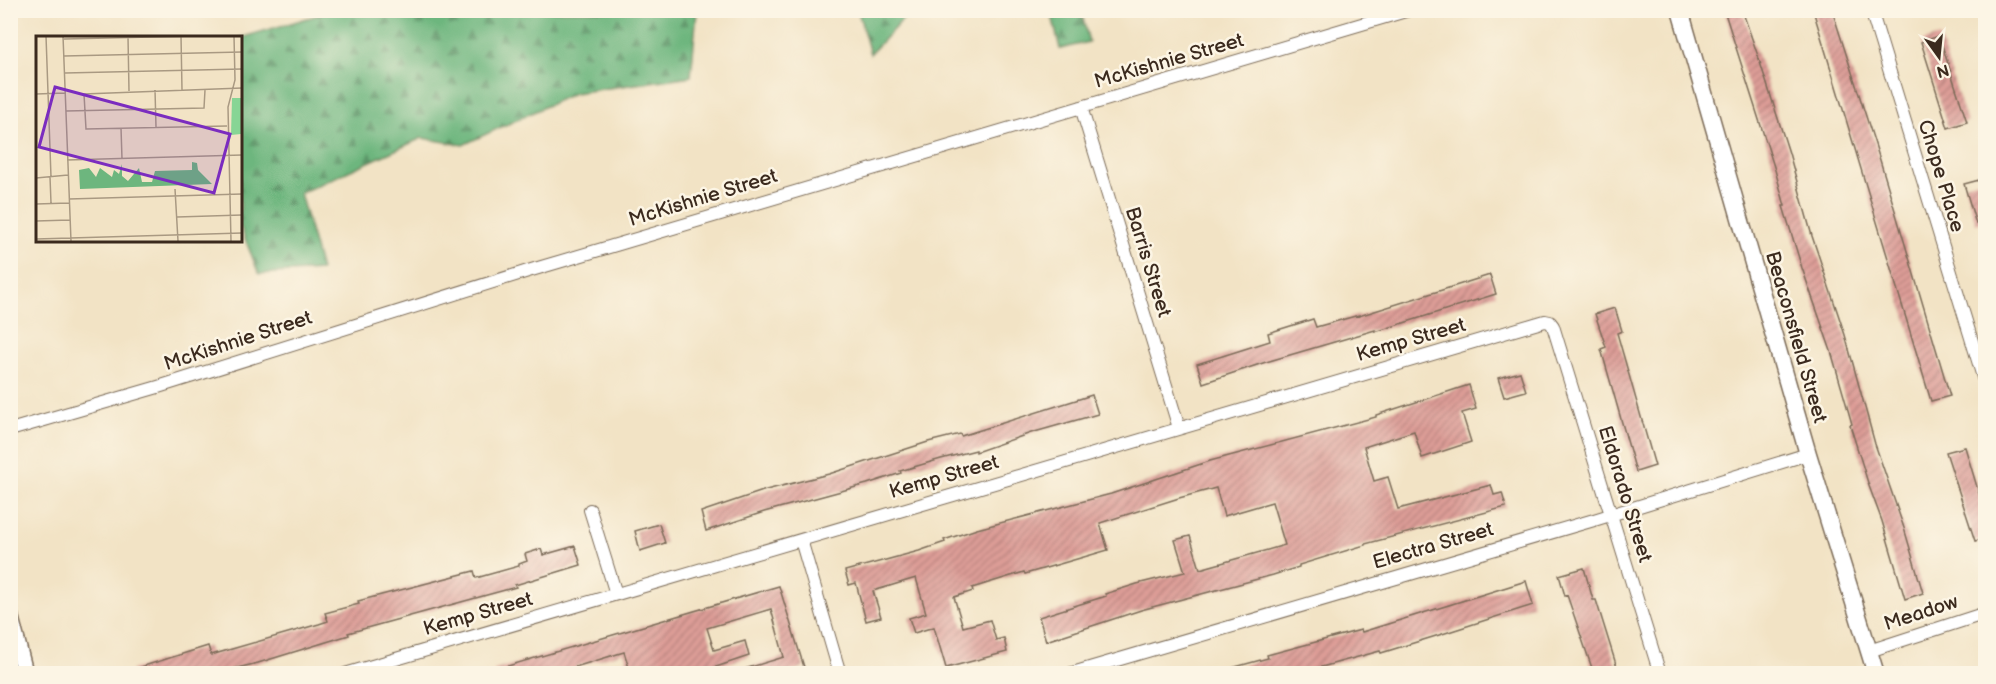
<svg xmlns="http://www.w3.org/2000/svg" width="1996" height="684" viewBox="0 0 1996 684" font-family="'Balsamiq Sans',sans-serif">
<style>
.forest{fill:url(#forest-firs);stroke:#54704e;stroke-width:1.5}
.building{fill:url(#building-hatch)}
.lines{fill:none;stroke-linecap:round;stroke-linejoin:round}
.street-casing{stroke:#7b6b58;stroke-width:14}
.secondary-casing{stroke:#7b6b58;stroke-width:19}
.street{stroke:#fff;stroke-width:12}
.secondary{stroke:#fff;stroke-width:16}
.labels{text-anchor:middle;dominant-baseline:central;stroke-width:5;stroke-linejoin:round;paint-order:stroke}
.street-label{font-size:20px;fill:#3b2a1e;stroke:#fcf5e5}
.inset-road{fill:none;stroke:#a99982;stroke-width:1.5}
.view{fill:#7b2cbf;fill-opacity:0.15;stroke:#7b2cbf;stroke-width:3}
.inset-edge{fill:none;stroke:#3b2a1e;stroke-width:3}
</style>
<defs>
<pattern id="forest-firs" width="22" height="20" patternUnits="userSpaceOnUse" patternTransform="scale(1.5)"><rect width="22" height="20" fill="#6db67e"/><path d="M5 1l3.5 6h-7zM16 11l3.5 6h-7z" fill="#5b9467"/></pattern>
<pattern id="building-hatch" width="6" height="6" patternUnits="userSpaceOnUse" patternTransform="scale(1.5)"><rect width="6" height="6" fill="#dd9d97"/><path d="M-1 1l2-2M0 6l6-6M5 7l2-2" fill="none" stroke="#b4807b"/></pattern>
</defs>
<rect width="100%" height="100%" fill="#fcf5e5"/>
<filter id="ink" filterUnits="userSpaceOnUse"><feTurbulence type="fractalNoise" baseFrequency=".0167" numOctaves="2"/><feDisplacementMap in="SourceGraphic" scale="12" xChannelSelector="R" yChannelSelector="G"/><feConvolveMatrix kernelMatrix="1 2 1 2 8 2 1 2 1" color-interpolation-filters="sRGB"/></filter>
<filter id="wash" filterUnits="userSpaceOnUse"><feTurbulence type="fractalNoise" baseFrequency=".008" numOctaves="4" result="noise"/><feDisplacementMap in="SourceGraphic" scale="24" xChannelSelector="R" yChannelSelector="G"/><feGaussianBlur stdDeviation="1.35" result="paint"/><feColorMatrix in="noise" values="0 0 0 0 0 0 0 0 0 0 0 0 0 0 0 0 0 1.4 0 .05"/><feComposite in="paint" operator="in"/></filter>
<g filter="url(#wash)">
<rect width="100%" height="100%" fill="#f2e3c5"/>
<!-- forest -->
<path class="forest" d="M331,11H697L691,76L574,93L463,145L422,138L300,193L321,270L259,274L240,226V38Z
M858,11V10L908,11L906,16L870,54Z
M1051,11H1081L1089,42L1060,49Z"/>
<g id="blocks">
<!-- building -->
<path class="building" d="M1724,10H1742L1758,56L1789,153L1812,236L1845,335L1875,444L1904,528L1923,593L1905,599L1882,521L1869,486L1850,425L1852,424L1831,351L1802,268L1783,206H1785L1775,170Z
M1813,10H1832L1880,160L1950,396L1931,401Z
M1939,36L1967,122L1948,128L1921,42Z
M1983,179L1986,188V221L1976,224L1964,184Z
M1490,275L1496,294L1375,332V330L1266,362L1203,383L1197,364L1270,341L1268,333L1313,319L1316,327L1359,315V316Z
M1615,308L1622,331L1617,333L1655,466L1636,472L1601,349L1606,347L1595,314Z
M1520,372L1526,391L1504,397L1498,378Z
M1469,385L1476,409L1462,413L1471,442L1422,458L1414,431L1364,447L1374,481L1388,477L1398,509L1491,485L1494,495L1502,493L1506,507L1365,544V545L1299,565V567L1273,575L1141,610L1046,641L1039,617L1106,596L1105,594L1137,584L1185,572L1175,540L1190,536L1200,569L1285,545L1272,502L1224,516L1216,488L1179,498L1100,523L1108,550L1025,574L1024,572L972,588L973,591L954,597L963,627L990,620L996,640L1004,638L1007,652L946,668L934,627L914,633L909,618L926,613L916,578L873,591L881,617L866,621L856,583L849,585L845,571L919,551L945,542L944,540L977,529L1111,494L1210,461L1376,417V415Z
M1092,395L1098,414L1031,433L976,452V450L941,459L900,471L901,473L867,484L764,512L706,531L701,512L766,490L829,474L928,442L960,434L961,436Z
M1965,447L1980,497L1982,496L1986,509V538L1975,541L1946,452Z
M659,524L665,543L640,551L635,531Z
M575,546L581,565L515,585L516,587L348,633L349,635L258,663L212,674H131V670L208,646L211,655L319,624L328,621L325,613L359,604L358,601L474,571L476,578L519,566V564L527,561L525,554L541,549L543,555Z
M1584,568L1593,600H1596L1619,674H1594L1567,595L1565,596L1559,575Z
M1526,581L1533,605L1436,636L1381,653L1380,651L1296,674H1225L1224,670L1268,658L1267,655L1361,630L1362,632Z
M779,586L804,667L783,674H742L741,670L784,657L771,609L707,628L714,650L745,641L749,656L701,672L700,668L684,674H631L624,652L575,667L577,673L495,674L494,670Z"/>
</g>
</g>
<g filter="url(#ink)">
<use href="#blocks" fill-opacity="0" stroke="#7b6b58" stroke-width="1.5"/>
<g class="lines">
<!-- street casing -->
<g class="street-casing">
<path id="street" d="M1871,10L1986,387
M1081,107L1179,428
M10,430L158,387L528,271L1409,10
M590,510L616,594
M801,540L840,674
M1869,651L1986,613
M345,674L1545,321L1550,322L1553,326L1660,674
M1069,674L1594,520L1808,454"/>
</g>
<!-- secondary casing -->
<g class="secondary-casing">
<path id="secondary" d="M1680,10L1808,454L1876,674
M10,616L25,674"/>
</g>
<!-- street -->
<use href="#street" class="street"/>
<!-- secondary -->
<use href="#secondary" class="secondary"/>
</g>
</g>
<g class="labels">
<!-- street labels -->
<g class="street-label">
<text transform="translate(1169 61) rotate(-16)">McKishnie Street</text>
<text transform="translate(1941 176) rotate(73)">Chope Place</text>
<text transform="translate(703 198) rotate(-17)">McKishnie Street</text>
<text transform="translate(1148 262) rotate(73)">Barris Street</text>
<text transform="translate(1796 337) rotate(74)">Beaconsfield Street</text>
<text transform="translate(1411 340) rotate(-16)">Kemp Street</text>
<text transform="translate(238 341) rotate(-18)">McKishnie Street</text>
<text transform="translate(944 477) rotate(-16)">Kemp Street</text>
<text transform="translate(1625 494) rotate(73)">Eldorado Street</text>
<text transform="translate(1433 546) rotate(-16)">Electra Street</text>
<text transform="translate(1921 613) rotate(-18)">Meadow</text>
<text transform="translate(478 614) rotate(-16)">Kemp Street</text>
</g>
</g>
<!-- overview -->
<g transform="translate(36 36)">
<rect width="206" height="206" fill="#f2e3c5"/>
<path d="M196,62H205V98L195,99Z" fill="#87d595"/>
<path d="M156,126L161,127L162,134L176,148L44,153L43,134L53,132L60,141L64,132L76,141L78,134L83,138L86,128V140L92,145L103,132L106,146H116L119,135L156,134Z" fill="#6db67e"/>
<path class="inset-road" d="M10,0L15,141M27,0L35,205M145,0L146,54M92,1L93,55M28,3L160,0M28,20L206,16M29,37L206,33M119,54L120,91M0,58L29,57M30,75L168,72L169,54M191,90L50,93L48,58L206,52M85,92L86,123M31,124L206,119M14,141L15,167M0,142L32,139M139,153L142,205M33,163L206,158M0,168L33,167M141,181L206,179M0,185L34,184M0,203L206,197M195,205L192,71L199,44L198,0"/>
<path class="view" d="M19,51L194,98L178,157L3,111Z"/>
<rect width="206" height="206" class="inset-edge"/>
</g>
<!-- margin -->
<rect width="1996" height="684" fill="none" stroke="#fcf5e5" stroke-width="36"/>
<!-- north arrow -->
<g transform="translate(1939 57) rotate(165)" stroke="#fcf5e5" stroke-width="4.5" paint-order="stroke">
<path d="M0-4.5L10 22L0 15L-10 22Z" fill="#3b2a1e"/>
<text y="-9" font-size="16" font-weight="bold" text-anchor="middle" fill="#3b2a1e">N</text>
</g>
</svg>
